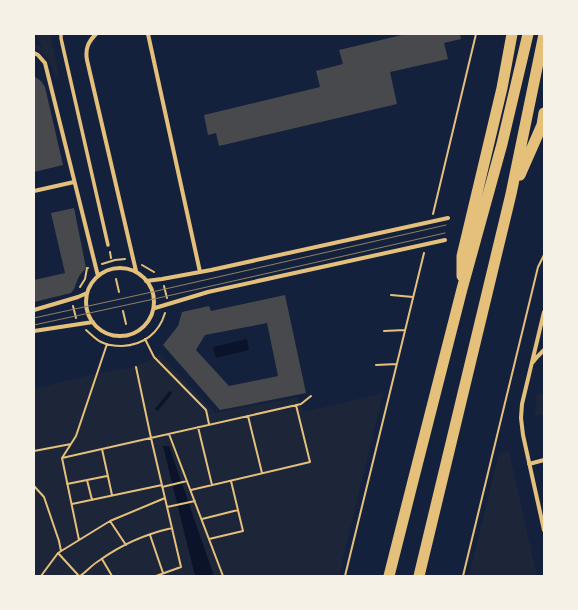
<svg xmlns="http://www.w3.org/2000/svg" width="578" height="610" viewBox="0 0 578 610" font-family="'Space Grotesk',sans-serif">
<style>
.green{fill:#1d2539}
.water{fill:#0b132b}
.lines{fill:none;stroke-linecap:round;stroke-linejoin:round}
.stream{stroke:#0b132b;stroke-width:3.5}
.building{fill:#48494c;fill-rule:evenodd}
.path{stroke:#e5c07b;stroke-width:2}
.pedestrian{stroke:#e5c07b;stroke-width:3.5}
.minor{stroke:#e5c07b;stroke-width:4}
.trunk{stroke:#e5c07b;stroke-width:11}
.tram{stroke:#918062;stroke-width:1}
</style>
<rect width="100%" height="100%" fill="#14213d"/>
<!-- green -->
<path class="green" d="M37,34H50L59,76L55,77C51,63 46,53 34,47V44L42,48Z
M160,354L215,413L297,397L304,412L383,393L339,576H34V389L98,373L136,367Z
M538,393H541L543,395L544,399V414H539L537,416L535,415L536,396Z
M509,451L537,576H469L499,453Z"/>
<!-- water -->
<path class="water" d="M247,339L249,350L216,358L213,347Z
M163,446H169L214,576H195Z"/>
<g class="lines">
<!-- stream -->
<path class="stream" d="M157,409L170,393"/>
</g>
<!-- building -->
<path class="building" d="M406,34H460L461,39L444,43L448,59L390,72L397,104L219,146L216,133L208,135L204,115L320,87L316,71L343,64L339,50Z
M34,76L41,81L45,87L63,165L34,172Z
M74,208L86,268L79,276L74,289L71,293L34,302V280L65,273L51,213Z
M285,295L306,393L220,410L163,345L178,326L182,312L209,306L211,311ZM267,323L278,376L229,386L196,350L205,335Z"/>
<g class="lines">
<!-- path -->
<path class="path" d="M433,214L476,34
M110,252L111,258
M102,264L115,260L125,259
M142,265L154,272
M116,279L119,292
M164,286L167,298
M80,287L85,279L87,268H88
M391,295L413,297
M73,306L76,318
M123,311L126,324
M86,330C91,334 95,339 101,342C107,345 115,346 122,346C144,345 159,333 165,313
M384,331L405,330
M145,339L154,357L206,410L209,424
M376,365L397,364
M136,367L151,438L181,567L156,576
M248,416L262,473
M198,427L212,485
M169,434L223,576
M102,449L112,495
M34,451L71,444
M62,458L301,404L311,396
M87,480L92,500
M67,484L107,476
M34,486L44,497L59,541L61,551
M162,487L187,481
M191,490L310,462L296,405
M72,504L162,485
M167,507L195,501
M202,519L238,510
M110,521L126,545
M150,535L163,573
M209,539L243,531L231,481
M79,540L62,458L76,436L107,344
M58,553L79,576
M102,559L112,576
M41,576L58,553L110,521L165,498
M80,576C87,571 93,564 100,560C121,545 146,534 172,528
M345,576L424,253
M463,576L538,267L544,255"/>
<!-- pedestrian -->
<path class="pedestrian" d="M61,34V38L62,43L70,78L108,245"/>
<!-- minor -->
<path class="minor" d="M96,34C88,42 85,49 87,60L136,271
M148,34L200,272
M34,53L38,55L45,63L98,276
M34,191L74,182
M86 302a34 34 0 1 1 68 0a34 34 0 1 1-68 0Z
M146,281L162,279L211,270L448,218
M155,308L208,292L445,240
M34,310L78,297L87,293
M544,312L522,404L521,418L523,435L544,530
M34,331L93,322
M533,362L537,357L544,350
M529,464L544,460"/>
<!-- trunk -->
<path class="trunk" d="M520,175L542,125L544,113
M462,276V256L502,88L512,34
M389,576L413,481L462,289L502,144L528,34
M419,576L511,194L544,34"/>
<!-- tram -->
<path class="tram" d="M34,318L152,292L446,225
M34,325L154,299L445,233"/>
</g>
<!-- border -->
<rect width="578" height="610" fill="none" stroke="#f6f1e7" stroke-width="70"/>
</svg>
